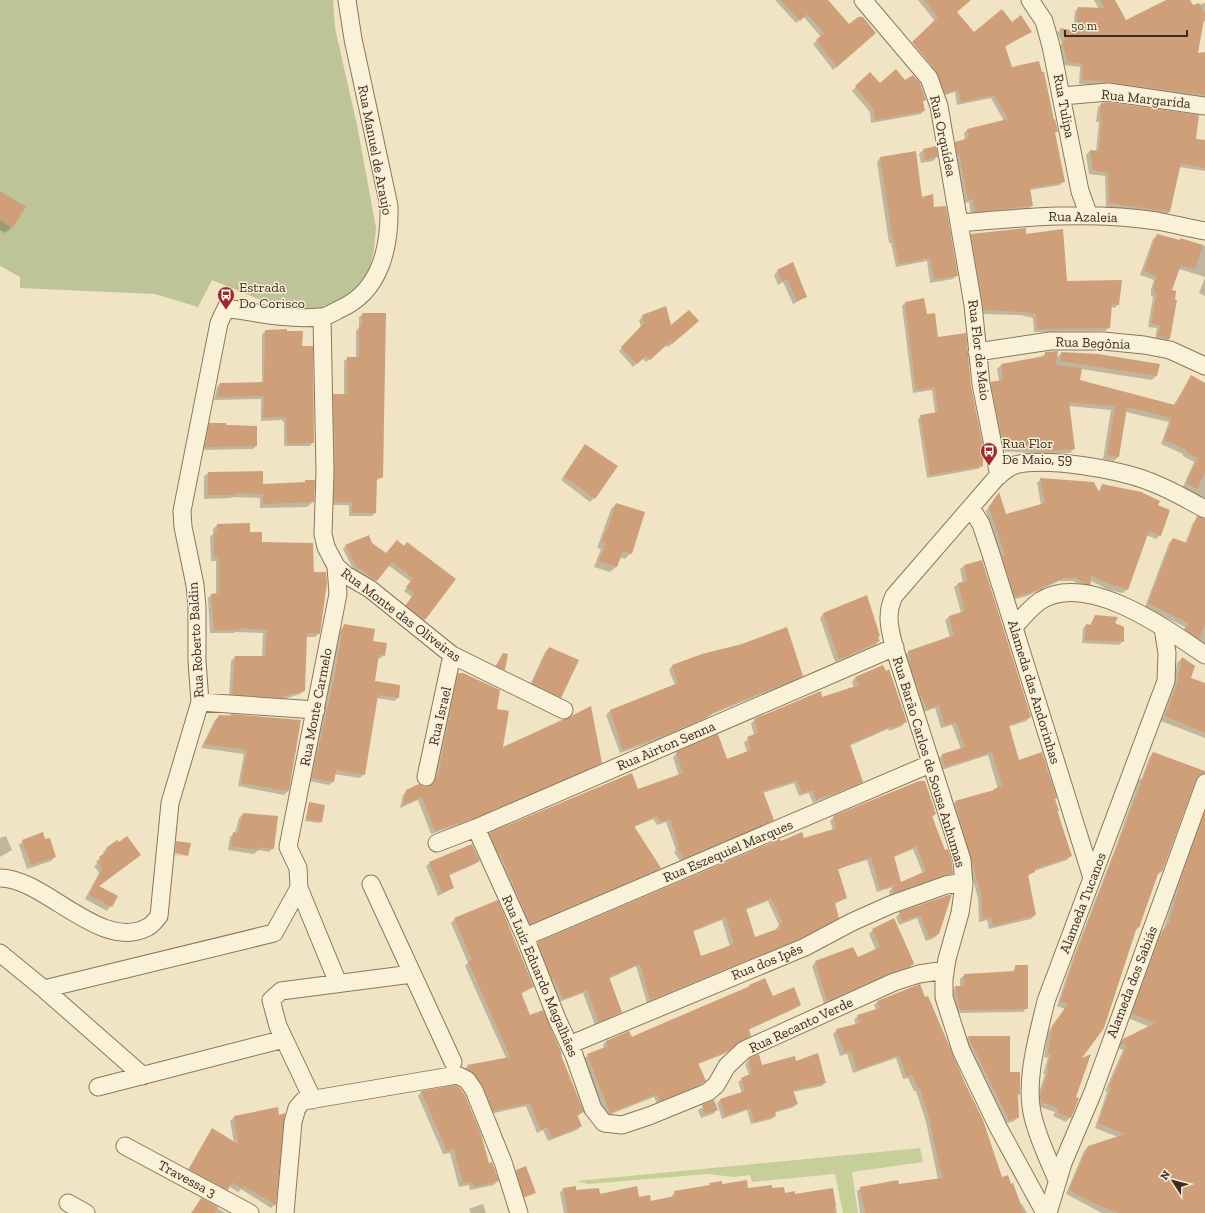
<svg xmlns="http://www.w3.org/2000/svg" width="1205" height="1213" viewBox="0 0 1205 1213" font-family="'Zilla Slab',serif">
<style>
.green{fill:#c7cf98}
.cemetery{fill:#bdc497}
.shadow{fill:#0003;fill-rule:evenodd}
.building{fill:#cf9f7a;fill-rule:evenodd}
.lines{fill:none;stroke-linecap:round;stroke-linejoin:round}
.street-casing{stroke:#8c765a;stroke-width:19}
.street{stroke:#faf1d9;stroke-width:17}
.labels{text-anchor:middle;dominant-baseline:central;stroke-width:3;stroke-linejoin:round;paint-order:stroke}
.street-label{font-size:14px;fill:#3b2d1f;stroke:#f7eed5}
.poi-label{font-size:14px;fill:#3b2d1f;stroke:#f7eed5;text-anchor:start}
</style>
<rect width="100%" height="100%" fill="#f0e4c5"/>
<!-- green -->
<path class="green" d="M920,1148L923,1162L852,1172L858,1213H843L835,1174L752,1182L750,1175L734,1177L708,1174L588,1184L577,1181Z"/>
<!-- cemetery -->
<path class="cemetery" d="M0,0H333L335,28L357,125L376,228L374,250L369,272L353,295L334,308L285,310L212,280L198,307L155,294L20,288V277L0,266Z"/>
<!-- shadow -->
<path class="shadow" d="M775,0H828L849,26L861,16L875,33L833,70L813,44L821,37L803,16L796,23Z
M918,0H963L938,25Z
M1094,0H1114L1088,39L1171,0H1189L1192,6L1205,3V21L1202,22L1197,54L1205,53V99L1105,85L1079,84L1080,67L1064,65L1059,46L1062,43L1057,33L1061,29L1073,31L1075,11L1078,8L1099,9Z
M999,13L1012,24L1030,31L1005,47L1012,68L1053,121L1057,131L1054,134L1064,181L1060,185L1030,190L1032,205L1029,209L971,215L969,202L965,203L956,156L952,146L956,142L965,140L964,133L967,130L1004,121L991,98L957,105L955,92L942,96L928,69Z
M870,73L880,85L905,81L925,100L922,103L924,110L921,114L871,123L870,112L852,91Z
M1101,104L1195,140L1205,141V171L1179,167L1169,212L1166,216L1106,207L1105,176L1089,174L1086,155L1090,151L1096,152L1099,122H1096L1098,107Z
M923,150L937,157L933,161L921,163L919,154Z
M880,158L933,209L957,275L953,279L930,283L927,261L896,267L891,243H889L877,162Z
M0,192L12,227L5,233L0,230Z
M971,234L1066,282L1118,304L1115,308L1111,307L1109,328L1105,331L1034,332L1033,318L1020,315L980,314L968,238Z
M1157,235L1179,241L1181,239L1205,246V277L1179,269L1171,290L1173,300L1176,301L1169,339L1165,343L1155,340L1157,328L1148,327L1153,297L1151,296V289L1154,280L1140,275L1153,239Z
M793,264L806,297L793,304L783,282L778,285L774,275L778,271Z
M1205,278V296L1199,293Z
M905,303L926,315L937,339L970,386L982,466L978,469L927,478L918,419L921,416L935,413L932,390L913,393L902,306Z
M363,314L382,477L376,481L375,513L372,516H349V505H331L330,398L334,395H344V361L348,358H356V331L359,327V317Z
M643,316L671,326L694,325L668,347L666,345L646,362L642,358L633,367L619,351L641,327L639,320Z
M266,331L301,347L313,442L310,446H284V423L282,420L261,421V399L214,400L217,387L220,384L262,383V334Z
M1046,353L1056,358L1062,353L1158,365L1156,376L1152,380L1081,369L1079,381L1173,406L1191,377L1205,383V500L1183,487L1194,462L1183,456V454L1161,444L1169,422L1126,412L1118,457L1114,461L1103,459L1111,410L1069,406L1074,449L1070,453L1046,454L1000,451L987,386L991,382L999,381L997,369L1001,365L1041,357Z
M210,424L225,426L256,446L253,449L202,450L207,427Z
M585,445L594,498L590,502L561,480Z
M208,473L262,485L303,483L306,481L313,502L307,507L260,508V498L232,497L230,498L204,499V476Z
M1041,479L1098,492L1102,485L1157,506L1160,535L1156,539L1146,535L1127,589L1123,593L1109,590L1089,580L1090,585L1086,588L1073,581H1059L1027,596L1011,600L1001,559L986,511L998,494L1005,516L1041,505L1037,483Z
M616,504L631,553L625,559L619,557L616,567L610,572L594,567L601,549L597,548L601,537L611,509Z
M1196,520L1205,525V646L1182,634L1185,627L1145,607L1169,543L1173,539L1185,544L1193,523Z
M217,525L249,533L261,543L313,572L319,633L315,637H306L304,691L300,694L278,701L229,698L231,661L235,657H262L263,633L235,632L234,633H210L208,598L211,595L216,594V561H211L210,537L213,534V529Z
M371,543L386,554L403,547L407,543L424,619L421,622L403,608L412,597L404,591L411,582L388,565L373,584L353,569L343,549L346,545Z
M964,566L1030,717L1026,721L1008,727L1019,761L1054,799L1071,856L1067,860L1034,871L1027,877L1035,915L1031,919L989,929L987,920L979,922L978,899L965,847L952,806L956,802L992,792L998,789L988,755L942,770L938,759L942,755L961,749L952,725L941,728L935,708L924,712L916,698L904,655L908,652L950,637L945,620L949,617L961,613L954,587L958,584L963,583L960,569Z
M823,614L877,637L879,641L875,645L835,662L820,618Z
M1095,616L1114,624L1123,641L1119,645L1082,643L1083,628L1086,625H1090Z
M344,625L384,655L380,659L378,658L374,682L398,697L395,701L377,698L364,774L360,778L334,774L333,782L329,785L309,781L339,637H338Z
M549,648L560,697L557,701L529,687L545,652Z
M503,654L504,669L500,673L493,670Z
M1182,658L1194,666L1190,678L1205,685V738L1161,721L1173,689L1177,663Z
M672,666L802,675L798,679L710,715L706,719L666,737L620,753L606,715L610,711L675,685L669,670Z
M459,674L496,710L502,749L601,762L597,766L467,822L431,834L418,800L400,808L403,795L407,791L429,787L434,781L455,678Z
M855,678L905,722L902,726L889,731L888,729L849,746L861,782L858,785L813,803L809,793L799,796L794,783L763,793L773,820L769,823L680,861L674,852L676,850L666,822L657,825L653,819L634,827L660,868L656,871L526,927L486,838L490,834L637,791L679,776L673,757L677,753L726,760L747,752L744,742L754,736L751,723L755,720L854,688L852,682Z
M231,715L300,721L288,791L284,795L238,786L244,754L201,748L215,720L219,716Z
M1153,753L1205,772V779L1198,777L1194,780L1161,872L1156,876L1138,928L1135,931L1079,1061L1075,1097L1070,1117L1066,1122L1053,1116L1055,1112L1037,1106L1036,1101L1045,1074H1043L1048,1058L1044,1057L1048,1032L1065,1009L1057,1006L1072,960L1115,849L1139,780L1142,778L1149,758Z
M310,803L321,821L319,823L305,821Z
M1205,806V1213H1102L1066,1194L1084,1151L1088,1147L1118,1137L1095,1128L1107,1092L1105,1091L1123,1050L1118,1048L1119,1044L1124,1040L1150,1027L1128,1018L1159,935L1164,928L1177,884Z
M243,814L277,827L273,848L269,852L258,850L254,854L228,850L230,837L235,833L239,818Z
M935,814L932,817L952,873L948,877L890,896L889,891L893,887L877,892L867,860L847,866L837,870L846,898L834,904L838,917L834,921L796,941L647,1003L636,966L609,979L621,1012L617,1015L595,1025L583,993L559,1002L535,947L538,943L780,840V842L803,839L833,830L830,821L834,817ZM913,849L923,874L901,884L894,857ZM768,901L779,925L776,929V931L754,939L745,910ZM722,920L730,947L701,958L692,932Z
M6,836L12,850L0,857V838Z
M23,841H45L55,857L51,861L27,869L19,845Z
M107,848L136,858L98,887L117,896L107,911L85,899L99,873L94,866L97,864L96,862L104,854L103,852Z
M174,854L186,856L174,855Z
M479,861L475,864L448,876L453,888L438,896L426,866L430,863Z
M951,896L938,934L934,938L926,941L917,918L899,925L896,917L900,913Z
M455,919L533,987L521,994L529,1016L560,1055L582,1112L577,1117L581,1126L577,1130L548,1141L543,1130L537,1133L526,1106L490,1114L464,1069L468,1066L506,1058L465,966L468,963L451,923Z
M873,930L912,965L908,969L885,976L824,1004L812,966L816,962L857,958L876,950L869,934Z
M1016,966L1026,1008L1023,1012L956,1013L952,991L955,987H960V979L964,975L1012,973Z
M750,985L773,998L800,1005L796,1008L748,1030L750,1035L747,1039L735,1044L724,1054L698,1064L705,1080L698,1087L657,1104L654,1097L606,1116L584,1059L588,1055L604,1049L603,1045L606,1041L631,1038L747,989Z
M878,1001L1020,1205L1022,1204L1027,1213H860L857,1191L861,1188L898,1185L938,1180L926,1122L916,1091H914L908,1078L903,1079L896,1058L853,1073L847,1054L840,1056L833,1034L837,1030L856,1025L854,1020L858,1016L876,1010L874,1005Z
M968,1037H1009V1073L1019,1094L1017,1096L1018,1117L1014,1121L1005,1124L965,1041Z
M748,1061L761,1066L795,1062L825,1082L822,1086L793,1092L797,1103L794,1107L774,1113L775,1116L772,1119L751,1124L747,1110L722,1119L717,1103L720,1100L742,1093L738,1082L749,1075L745,1064Z
M455,1086L488,1164L497,1181L494,1185L470,1190L469,1185L459,1187L450,1153L443,1154L418,1096L421,1092Z
M714,1101L717,1110L713,1114L701,1118L698,1110Z
M277,1108L278,1116L284,1115L275,1205L271,1208L241,1189L238,1192L229,1186L223,1193L186,1173L212,1129L234,1143L230,1121L234,1117Z
M516,1171L534,1193L533,1194L523,1198L515,1172Z
M721,1183L722,1186L772,1190L784,1194L794,1195L832,1189L837,1213H564L560,1193L563,1189L638,1198L650,1202L671,1197L675,1192Z
M201,1199L226,1213H191Z
M483,1204L486,1213H471L469,1209L471,1208Z"/>
<!-- building -->
<path class="building" d="M781,0H828L849,24L858,17H863L876,33L837,67L816,40L824,33L807,14L800,21Z
M924,0H971L957,12L974,32L1002,9L1012,22L1021,15L1032,32L1005,46L1012,67L1039,61L1042,72H1044L1054,120L1055,119L1058,132H1055L1065,182L1030,188L1033,206L975,212L973,199L968,200L959,153L957,154L955,142L969,138L967,129L1008,119L994,95L961,102L958,89L945,94L937,72L912,42L938,17Z
M1100,0H1115L1126,20L1166,0H1190L1193,5L1199,3L1205,14L1198,53L1205,52V95L1109,82L1082,80L1083,64L1068,62L1062,42L1066,41L1060,28L1076,31L1078,7L1104,8Z
M896,69L905,80L913,75L920,83L926,100L923,101L925,111L875,120L873,108L855,86L870,72L880,83Z
M1108,102L1199,115L1196,139L1205,140V168L1181,163L1170,212L1109,203L1108,173L1093,170L1090,150L1099,151L1102,119L1100,118L1101,103Z
M936,146L938,157L925,160L923,149Z
M916,151L922,197L933,194L934,207L946,206L958,276L934,279L930,258L899,264L894,240H893L880,157Z
M0,191L26,207L12,228L0,220Z
M1026,228V234L1063,229L1067,281L1122,280L1119,305L1112,304L1110,328L1037,329L1036,314L1024,312L984,310L971,234Z
M1157,234L1180,240V238L1203,245L1195,269L1181,265L1172,290L1176,291L1175,300H1177L1170,339L1158,336L1160,325L1151,323L1157,293H1154V285L1157,276L1144,271Z
M793,262L807,297L797,301L787,279L782,282L777,270Z
M924,298L927,314L935,313L938,337L966,333L971,386L983,446V466L930,475L920,415L938,412L935,387L916,390L905,302Z
M666,306L671,325L689,310L699,321L672,344L670,342L650,360L646,356L637,364L621,347L644,323L642,315Z
M362,313H386L383,478H377L376,513H352V502H334L335,442L333,394H347V357H359V326H362Z
M287,329V331H303L302,346H313L314,443L287,444L286,419L285,417L263,418L264,396L217,397L220,383L264,382L265,330Z
M1058,351L1056,365L1082,368L1080,380L1175,405L1191,375L1205,383V472L1197,489L1186,483L1198,458L1186,452L1187,450L1164,440L1172,418L1127,407L1119,457L1107,455L1115,406L1089,404L1069,402L1075,449L1050,451L1004,448L991,382L1003,380L1001,364L1045,356V352Z
M1061,352L1098,354L1160,364L1157,376L1060,361Z
M209,423H226V425H232L257,426V446L205,447Z
M585,444L618,466L595,499L564,476Z
M263,471V484L305,482V480H315L314,502L263,504V494L235,493V495H208V472Z
M1040,478L1094,482L1100,494L1102,484L1141,492L1160,501L1158,505L1170,510L1161,536L1149,531L1128,590L1114,585V586L1090,575L1091,585L1085,584L1077,578H1064L1032,592L1015,597L1002,556L1005,555L989,507L999,492L1006,514L1045,503Z
M616,503L645,512L632,554L623,551L617,567L599,561L606,543L602,542L606,530L607,531Z
M1197,516L1205,519V624L1199,639L1185,630L1188,623L1148,603L1173,538L1187,543Z
M250,523V532H262V542L313,543L314,572H326L327,583L320,634L307,633L305,691L283,696L282,698L232,694L235,656H265L267,630L239,628L238,630H214L211,594L219,593V557H214V533L217,532V524Z
M369,535L372,543L386,553L397,540L404,546L407,542L456,579L425,620L406,605L414,593L406,587L413,578L392,562L377,581L356,566L345,545Z
M982,560L1031,717L1009,725L1019,760L1042,752L1057,798L1055,799L1059,811H1057L1072,856L1035,869V872L1028,875L1036,915L993,926L991,917L983,919L981,894L955,801L994,790V789L1002,786L992,752L945,767L942,754L965,747L956,722L945,725L939,705L928,709L920,694L909,661L911,660L908,651L954,635L949,616L965,611L958,583L967,581L964,565Z
M867,595L880,636L878,637L880,641L846,657L839,659L823,613Z
M1095,615L1118,617L1115,623L1124,627V642L1085,640L1086,624L1091,625Z
M344,624L375,629L373,641L387,643L385,656L379,654L375,681L400,685L399,698L378,695L365,775L336,770L334,782L312,778L334,679L342,634H340L342,627L343,628Z
M787,627L803,676L714,712L711,715L670,733L623,750L610,710L678,683L672,665L702,654L742,644Z
M549,647L579,660L561,698L532,683Z
M503,653L508,654L505,670L496,666Z
M1182,657L1195,666L1191,678L1205,683V733L1165,716L1177,684Z
M883,665L886,671L889,669L907,722L893,728L892,726L850,744L863,782L816,800L813,790L802,793L797,780L763,791L774,820L684,858L677,848L679,847L670,819L661,822L657,816L634,826L661,868L530,924L500,853L498,854L489,833L632,773L638,789L683,773L676,752L718,734L727,759L751,750L747,737L758,733L754,719L821,691L822,697L859,685L855,677Z
M458,673H463L500,690L497,709L509,711L503,747L562,720L569,718L573,715L591,706L602,763L472,819L435,831L422,797L403,805L406,790L419,784L424,787L429,786L438,776Z
M231,714L301,720L289,791L241,783L247,750L204,744L219,715L231,716Z
M1153,752L1205,771V773L1199,775L1196,780L1162,872L1159,871L1139,928L1137,927L1104,1028L1082,1058L1091,1054L1076,1097L1079,1098L1071,1118L1057,1112L1059,1108L1041,1102L1040,1096L1049,1070L1047,1069L1051,1054L1048,1053L1052,1026L1068,1004L1060,1002L1076,954Z
M919,781H925L936,814L932,816L945,850L948,849L952,862L953,874L943,876L894,893L892,887L900,883L880,889L871,857L838,869L847,898L835,903L839,918L801,938L650,1000L640,964L609,977L622,1012L599,1022L587,990L563,999L554,979H552L538,942L780,839L781,841L802,832L804,838L837,828L833,816ZM917,846L926,871L901,882L894,856ZM771,898L783,923L779,924L780,928L755,937L746,908ZM726,917L734,944L701,956L693,930Z
M309,802L325,805L322,822L306,819Z
M1205,812V1213H1119L1091,1202L1069,1190L1088,1146L1125,1134L1098,1123L1111,1088L1109,1087L1127,1045L1121,1043L1123,1039L1155,1023L1132,1013L1163,930L1169,923L1181,879Z
M243,813L278,816L274,849L260,847L259,850L231,846L233,832L238,833Z
M43,832L45,839L50,838L56,857L31,865L22,840Z
M127,836L141,855L99,886L118,896L112,907L89,895L102,869L98,862L101,860L99,857L108,850L106,848L117,840L119,842Z
M176,841L191,843L188,856L175,853Z
M472,844L480,861L449,874L454,888L442,893L429,862Z
M952,894L939,934L930,938L920,915L902,922L899,912Z
M498,900L534,987L521,992L530,1015L543,1010L562,1054L561,1055L584,1112L577,1115L582,1126L552,1138L547,1127L541,1130L530,1103L493,1111L482,1084L475,1074L469,1070L467,1065L510,1057L468,961L472,960L454,918Z
M894,918L914,963L913,965L890,973L827,1001L815,961L853,947L858,957L880,947L872,929Z
M1015,965H1028V1009L960,1010L955,986H964V974L1015,971Z
M765,978L773,996L794,987L801,1005L749,1029L751,1036L740,1041L729,1051L698,1063L706,1081L703,1083L660,1101L657,1094L610,1113L587,1054L608,1046L606,1041L629,1031L632,1037L645,1031L750,986L749,985Z
M920,984L925,997L928,996L965,1083L983,1120L1002,1177L1008,1175L1011,1184L1013,1183L1024,1213H865L860,1187L898,1180L899,1184L942,1178L929,1118L920,1088H918L912,1075L907,1076L899,1055L857,1070L851,1051L844,1052L836,1029L860,1023L857,1015L880,1008L877,1001Z
M968,1036H1010V1072H1020V1095L1018,1094L1019,1118L1009,1120Z
M818,1053L826,1083L793,1090L798,1104L775,1111L776,1116L754,1122L750,1108L725,1116L720,1099L745,1091L741,1078L752,1073L748,1060L750,1058L759,1054L762,1065L795,1056L796,1061Z
M455,1085L460,1088L465,1095L481,1134L489,1163L492,1162L499,1181L474,1187L473,1182L463,1183L454,1149L447,1151L421,1091Z
M714,1100L718,1110L705,1114L702,1105Z
M278,1107L279,1115L285,1113L276,1205L244,1186L243,1189L232,1182L228,1190L189,1169L212,1128L238,1144L234,1116Z
M526,1166L536,1193L524,1197L516,1170Z
M747,1180L748,1188L772,1185V1188L784,1187L785,1193L795,1191V1194L833,1188L836,1206H834L835,1213H568L563,1188L576,1186V1190L599,1188L600,1194L637,1186L639,1197L650,1195L651,1201L675,1196L674,1191L710,1185L709,1183L722,1181V1184Z
M201,1198L218,1207L215,1213H192Z"/>
<g class="lines">
<!-- street casing -->
<g class="street-casing">
<path id="street" d="M863,0L929,78L939,106L973,305L981,384L999,476
M1030,0L1044,21L1051,46L1080,191L1089,216
M1062,96L1108,92L1205,106
M960,223C1026,217 1092,211 1157,221C1173,224 1189,228 1205,231
M322,317L325,472L323,534L326,547L336,566L346,575L370,589L452,655L564,710
M977,352L1050,341H1103L1144,345L1170,350L1205,366
M971,508L981,524L990,551L1092,878
M1014,627C1022,618 1030,608 1040,601C1087,571 1167,629 1205,655
M200,702L316,710
M426,777L452,655
M476,828L525,937L557,1019L574,1055L593,1109L604,1123L622,1125L649,1116L708,1092L716,1085L727,1066L744,1050L894,982L919,974L945,970
M437,843L476,828L895,647
M0,878C45,878 101,953 148,927C152,925 156,920 159,916L170,803L200,702L197,661V607L195,585L183,527L182,511L219,323L226,308C257,313 289,320 320,317C327,317 334,312 340,309C381,291 390,246 389,206L353,39L347,0
M371,884L453,1062
M299,888L338,983
M525,937L930,764
M0,953L44,989L143,1076
M44,989L274,933L299,888L298,868L288,847L338,594L336,566
M569,1045L805,947L852,922L890,905L946,885L964,882
M98,1087L284,1039
M313,1100L278,1026L271,1000L281,991L412,974
M125,1146L250,1213
M1057,1180C1048,1159 1038,1138 1033,1117C1024,1081 1038,1036 1046,1001L1166,681L1167,653L1163,628
M68,1203L86,1213
M285,1213L293,1122L297,1108L303,1101L457,1075L467,1080L474,1090L503,1162L519,1213
M1045,1213L998,1127L961,1050L944,997V979L947,959L960,913L964,885L962,860L895,650C890,630 885,615 894,596L997,477C1002,473 1008,467 1015,465C1046,457 1117,469 1148,481C1168,488 1186,499 1205,509
M1048,1213L1063,1163L1093,1092L1205,783"/>
</g>
<!-- street -->
<use href="#street" class="street"/>
</g>
<!-- icons -->
<defs>
<g id="bus-pin" transform="scale(0.9)"><path d="M0 17L-7.5 6A9.5 9.5 0 1 1 7.5 6Z" fill="#9d2928" stroke="#f7eed5"/><path d="M-5-6H5V4H4V6H2V4H-2V6H-4V4H-5ZM-3.5-4V0h7V-4ZM-3.5 1.2v1.5H-2V1.2ZM2 1.2v1.5H3.5V1.2Z" fill="#fff"/></g>
</defs>
<g fill-rule="evenodd">
<use href="#bus-pin" x="226" y="295"/>
<use href="#bus-pin" x="989" y="451"/>
</g>
<g class="labels">
<!-- street labels -->
<g class="street-label">
<text transform="translate(1146 99) rotate(6)">Rua Margarida</text>
<text transform="translate(1064 106) rotate(79)">Rua Tulipa</text>
<text transform="translate(943 136) rotate(78)">Rua Orquídea</text>
<text transform="translate(375 150) rotate(79)">Rua Manuel de Araujo</text>
<text transform="translate(1083 217) rotate(1)">Rua Azaleia</text>
<text transform="translate(1093 343) rotate(2)">Rua Begônia</text>
<text transform="translate(979 350) rotate(83)">Rua Flor de Maio</text>
<text transform="translate(401 615) rotate(37)">Rua Monte das Oliveiras</text>
<text transform="translate(196 640) rotate(-93)">Rua Roberto Baldin</text>
<text transform="translate(1034 692) rotate(73)">Alameda das Andorinhas</text>
<text transform="translate(316 707) rotate(-79)">Rua Monte Carmelo</text>
<text transform="translate(440 716) rotate(-77)">Rua Israel</text>
<text transform="translate(666 746) rotate(-23)">Rua Airton Senna</text>
<text transform="translate(929 762) rotate(73)">Rua Barão Carlos de Sousa Anhumas</text>
<text transform="translate(728 851) rotate(-23)">Rua Eszequiel Marques</text>
<text transform="translate(1083 903) rotate(-69)">Alameda Tucanos</text>
<text transform="translate(767 962) rotate(-22)">Rua dos Ipês</text>
<text transform="translate(540 976) rotate(67)">Rua Luiz Eduardo Magalhães</text>
<text transform="translate(1132 982) rotate(-69)">Alameda dos Sabiás</text>
<text transform="translate(801 1025) rotate(-25)">Rua Recanto Verde</text>
<text transform="translate(187 1179) rotate(28)">Travessa 3</text>
</g>
<!-- poi labels -->
<g class="poi-label">
<text x="239" y="287">Estrada<tspan x="239" dy="16">Do Corisco</tspan></text>
<text x="1002" y="443">Rua Flor<tspan x="1002" dy="16">De Maio, 59</tspan></text>
</g>
</g>
<!-- north arrow -->
<g transform="translate(1173 1181) rotate(306)" stroke="#f7eed5" stroke-width="3" paint-order="stroke">
<path d="M0-3L7 15L0 10L-7 15Z" fill="#3b2d1f"/>
<text y="-6" font-size="11" font-weight="bold" text-anchor="middle" fill="#3b2d1f">N</text>
</g>
<!-- scale -->
<path d="M1065 30v6h122v-6" fill="none" stroke="#3b2d1f" stroke-width="2"/>
<text x="1071" y="30" font-size="12" fill="#3b2d1f" stroke="#f7eed5" stroke-width="3" paint-order="stroke">50 m</text>
</svg>
